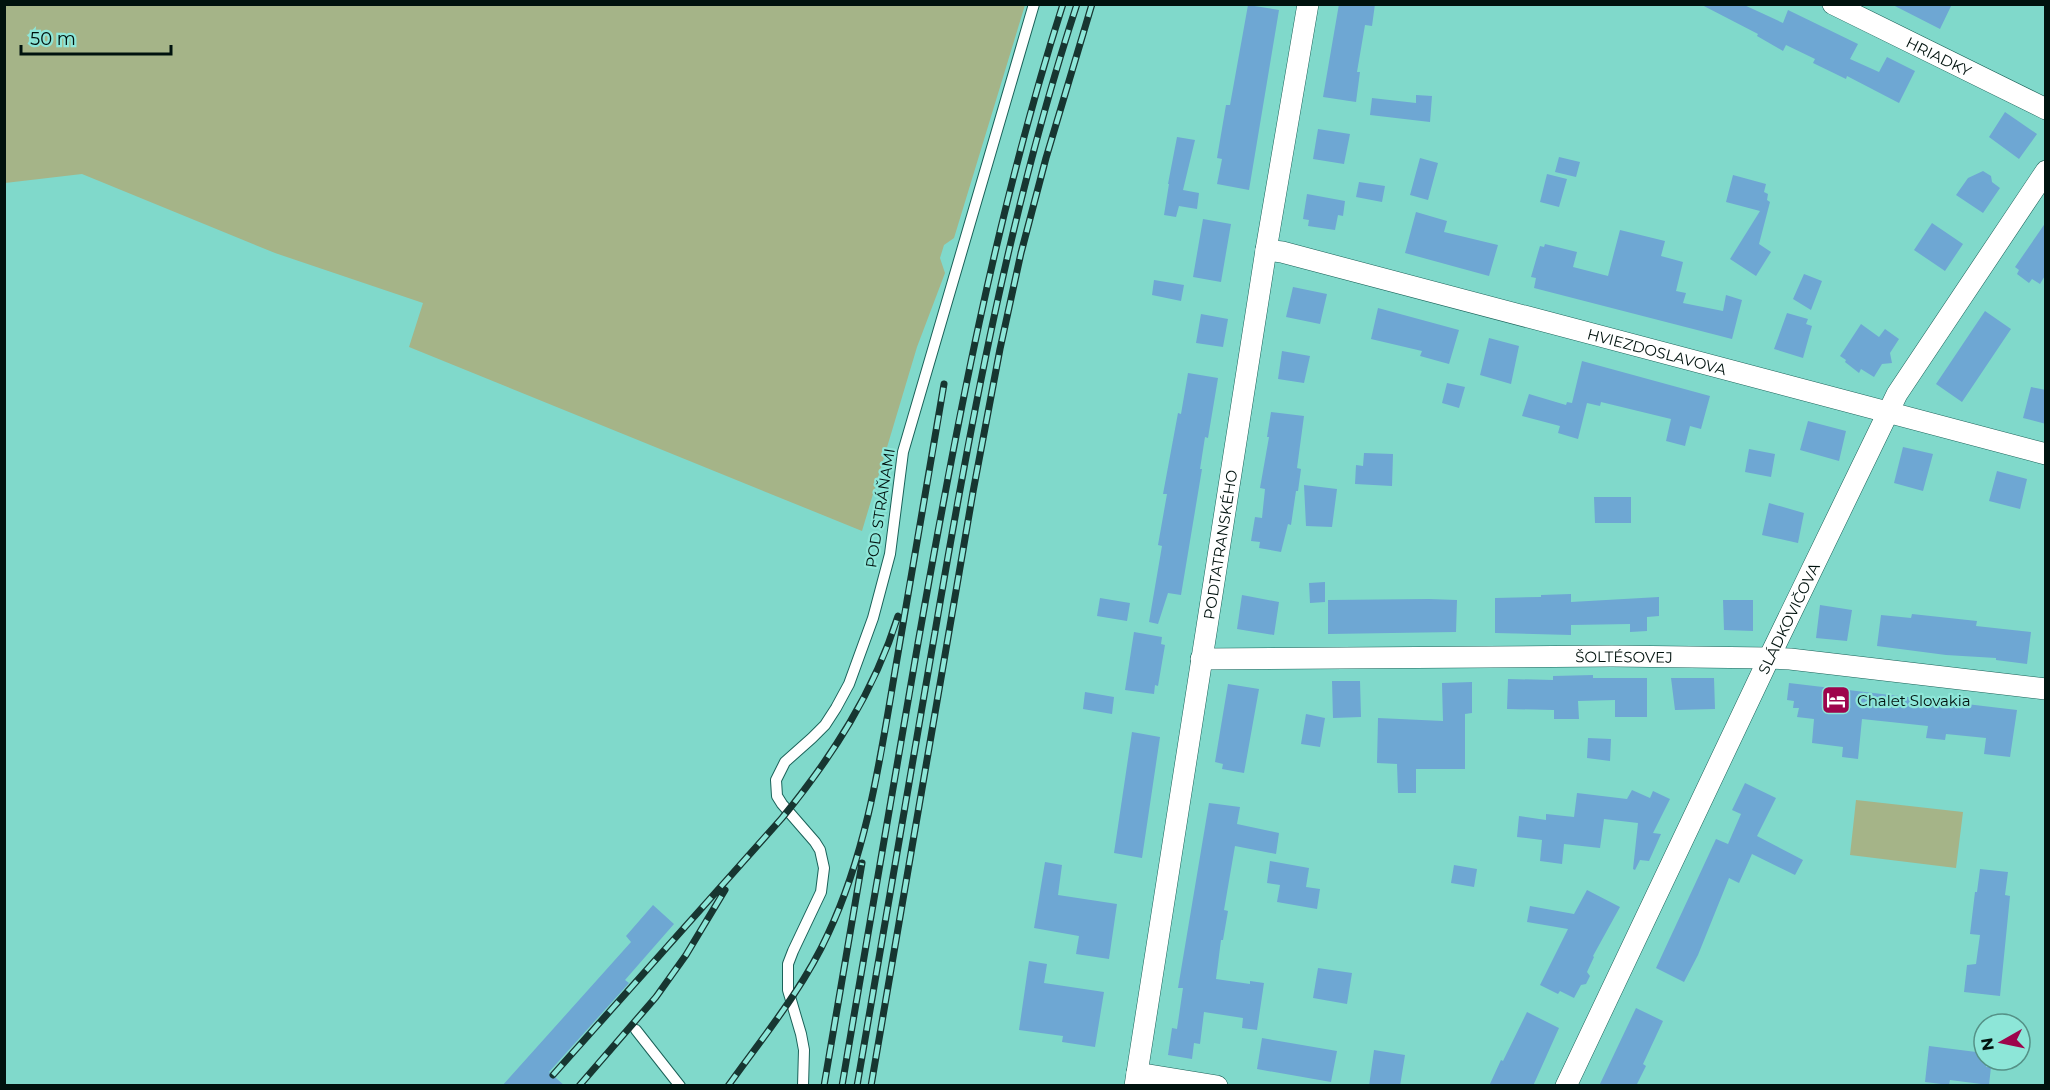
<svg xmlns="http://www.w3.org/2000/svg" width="2050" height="1090" viewBox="0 0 2050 1090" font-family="Montserrat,sans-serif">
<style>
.green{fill:#a5b488}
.building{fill:#6ea7d3}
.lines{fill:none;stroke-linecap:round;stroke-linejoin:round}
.lane-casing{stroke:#1a6259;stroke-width:12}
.street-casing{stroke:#1a6259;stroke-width:22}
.lane{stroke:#fff;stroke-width:10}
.street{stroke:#fff;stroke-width:21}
.rail-casing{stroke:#173631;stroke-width:7}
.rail{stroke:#8de6d8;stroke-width:4.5;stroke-dasharray:14;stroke-linecap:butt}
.labels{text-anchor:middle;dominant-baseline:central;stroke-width:4.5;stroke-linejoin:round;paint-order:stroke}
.street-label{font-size:15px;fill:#00120e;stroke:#8de6d8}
.poi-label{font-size:15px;fill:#00120e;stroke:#8de6d8;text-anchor:start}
</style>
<rect width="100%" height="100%" fill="#80d9cb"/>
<!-- green -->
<path class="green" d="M4,5L5,4L1025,5L954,238L944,245L940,258L945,273L917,347L862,531L409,347L423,303L275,253L82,174L5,183Z
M1856,800L1963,812L1956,868L1850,855Z"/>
<!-- building -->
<path class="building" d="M1339,4H1375L1372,26L1365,25L1357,72H1360L1356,102L1323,97Z
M1700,4H1742L1783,23L1788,10L1858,44L1850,59L1879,72L1887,57L1915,71L1899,103L1847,76L1846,79L1813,63L1815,59L1786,45L1783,51L1757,36L1758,34Z
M1891,4H1952L1940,29Z
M1248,5L1279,10L1249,190L1217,184L1222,159L1217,158L1226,105H1230Z
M1416,95L1432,96L1430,122L1370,115L1372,98L1416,103Z
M2005,112L2037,134L2019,159L1989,137Z
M1318,129L1350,134L1344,164L1313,159Z
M1177,137L1195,140L1183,190L1199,193L1197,209L1179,206L1176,217L1164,215L1169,184H1168Z
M1559,157L1580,162L1576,177L1555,172Z
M1420,158L1438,163L1428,200L1410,195Z
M1983,171L1991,176L1992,182L2000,188L1983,213L1956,195L1968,178Z
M1547,174L1567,179L1559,207L1540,202Z
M1733,175L1766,184L1764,192L1768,194L1767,200L1770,202L1759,244L1771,252L1756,276L1730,259L1760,211L1726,202Z
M1359,182L1385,186L1382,202L1356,197Z
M1307,194L1345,201L1343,216L1338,215L1335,230L1308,226L1309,220L1303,219Z
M1416,212L1447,221L1444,232L1498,245L1489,276L1405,253Z
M1203,219L1231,224L1221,282L1193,277Z
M2046,222V274L2040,284L2032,279L2029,283L2017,274L2019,270L2015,267Z
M1932,223L1963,244L1945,271L1914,250Z
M1620,230L1665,241L1661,256L1683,262L1676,291L1686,293L1683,303L1723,311L1726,295L1742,300L1732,339L1534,288L1536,278L1531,277L1540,246L1544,247L1545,244L1577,252L1573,267L1608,276Z
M1804,274L1822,281L1811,310L1793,299Z
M1154,280L1184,285L1181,301L1152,295Z
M1293,287L1327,294L1320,324L1286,317Z
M1378,308L1459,330L1449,364L1420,356L1422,351L1371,339Z
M1985,311L2011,329L1962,402L1936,384Z
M1787,313L1808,319L1806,324L1812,326L1803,358L1774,349Z
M1201,314L1228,319L1223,347L1196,343Z
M1861,324L1879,337L1885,329L1899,339L1890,353L1892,363L1882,364L1874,377L1861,369L1859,373L1845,362L1846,360L1840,356Z
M1489,338L1519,346L1511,384L1480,375Z
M1282,351L1310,356L1304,383L1278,379Z
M1582,361L1710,396L1701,429L1690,426L1685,446L1666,441L1671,419L1601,402L1600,406L1587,403L1578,439L1558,433L1560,426L1522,416L1529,394L1566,405L1567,402L1572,403Z
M1188,373L1218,378L1208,438L1205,437L1200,469H1202L1181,595L1168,593L1158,624L1149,622L1162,546L1158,545L1167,494H1163L1178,413L1181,414Z
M1447,383L1465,387L1459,408L1442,403Z
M2031,387L2046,390V424L2023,418Z
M1271,412L1304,416L1297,468L1301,469L1298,491H1296L1291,525L1288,524L1281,552L1259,548L1260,542L1251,541L1255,517L1262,518L1265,489L1260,488L1269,437H1267Z
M1808,421L1846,431L1839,461L1800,450Z
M1903,447L1933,454L1923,491L1894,483Z
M1749,449L1775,454L1771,477L1745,472Z
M1364,453L1393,454L1392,486L1355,484L1356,465L1363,466Z
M1997,471L2027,479L2020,509L1989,501Z
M1304,485L1337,489L1332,527L1306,526Z
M1594,497H1631V523H1595Z
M1769,503L1804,513L1798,543L1762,535Z
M1325,582V602L1310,603L1309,583Z
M1571,594V602L1659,597V616L1647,617V631L1630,632V624L1571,625V635L1495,633V598L1541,597V595Z
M1242,595L1279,602L1274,635L1237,629Z
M1100,598L1130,603L1127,621L1097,616Z
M1429,599L1457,600L1456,632L1328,634V600Z
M1723,600H1753V631L1724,630Z
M1820,605L1852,610L1847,641L1816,638Z
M1912,614L1977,621L1976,626L2031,632L2027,664L1996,660V658L1946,655L1877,646L1881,615L1911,618Z
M1134,632L1162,637L1161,644L1165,645L1158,686L1155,685L1154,694L1125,690Z
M1593,675V678H1647V717H1615V700L1578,701L1579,719H1554V710L1507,709L1508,679L1553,680V676Z
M1671,678H1714L1715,709L1675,710Z
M1332,681H1360L1361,717L1333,718Z
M1472,682V713L1465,714V769H1416V793H1398L1397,764L1377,763L1378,718L1443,721L1442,683Z
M1789,683L2017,710L2010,757L1984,754L1986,738L1946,734L1945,740L1926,738L1928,726L1862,719L1858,759L1842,757L1843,747L1812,743L1814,719L1797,717L1799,708H1793L1794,701L1787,700Z
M1228,684L1259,689L1244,773L1222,769L1223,764L1215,762Z
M1085,692L1114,697L1112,714L1083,709Z
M1306,714L1325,718L1320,747L1301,744Z
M1132,732L1160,737L1142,858L1114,853Z
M1588,738L1611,739L1610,761L1587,758Z
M1745,783L1776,798L1757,836L1803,860L1795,875L1752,854L1739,883L1729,878L1698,955L1684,982L1656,968L1716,839L1728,844L1741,814L1732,810Z
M1632,790L1650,798L1653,791L1670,799L1653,833L1661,834L1649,861L1640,860L1635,870L1633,869L1638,823L1604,819L1600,848L1564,844L1562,864L1540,861L1542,840L1517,837L1519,816L1546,820V814L1574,817L1577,793L1627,799Z
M1209,803L1240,807L1237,824L1279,833L1276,854L1235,846L1224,910L1228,911L1223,940H1221L1216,979L1250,984V981L1264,983L1257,1030L1242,1028L1243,1018L1204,1012L1200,1044L1194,1043L1192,1059L1168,1055L1172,1028L1177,1029L1183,988H1178Z
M1270,861L1309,868L1306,887L1320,889L1317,909L1277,902L1280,885L1267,883Z
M1045,862L1062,865L1058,895L1117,904L1109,959L1076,954L1079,936L1034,928Z
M1454,865L1477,869L1474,887L1451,883Z
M1980,869L2008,872L2005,895L2010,896L2000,996L1964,992L1967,965L1976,964L1980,935L1970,934L1975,892H1977Z
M1587,890L1620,907L1593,956L1594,957L1587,972L1590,976L1586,984L1581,985L1574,998L1560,991L1558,994L1540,985L1568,929L1527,922L1530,906L1574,914Z
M653,905L674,924L625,980L629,983L549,1072L565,1086H502L631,942L626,936Z
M1029,961L1047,964L1044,983L1104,992L1095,1047L1062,1042L1063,1036L1019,1030Z
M1318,968L1352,973L1347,1004L1313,998Z
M1636,1008L1663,1021L1643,1064L1646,1066L1636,1086H1599Z
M1527,1012L1559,1028L1533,1086H1489L1501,1060L1503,1061Z
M1262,1038L1337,1051L1331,1082L1257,1069Z
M1929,1046L1984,1053V1060H1987L1986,1067H1991L1989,1085L1950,1080L1949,1085L1925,1082Z
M1374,1050L1405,1055L1400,1086H1369Z"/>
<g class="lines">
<!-- lane casing -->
<g class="lane-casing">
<path id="lane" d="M636,1030L680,1086
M803,1086L804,1050L801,1034L788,990V964L793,951L821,892L824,868L820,850L815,842L782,804L777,796L776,780L785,762L812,738L825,725L836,708L849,684L873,618L890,554L903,452L1034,4"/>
</g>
<!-- street casing -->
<g class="street-casing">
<g id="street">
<path id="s1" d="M1833,4L2046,109"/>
<path id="s2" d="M1266,250L1282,252L2046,454"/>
<path id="s3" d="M1201,659L1612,656L1769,658L1790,659L2046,689"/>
<path d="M1137,1073L1217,1086"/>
<path id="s4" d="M1135,1086L1266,250L1308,4"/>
<path id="s5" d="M1566,1086L1769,658L1897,394L2046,171"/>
</g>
</g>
<!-- lane -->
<use href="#lane" class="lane"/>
<!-- street -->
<use href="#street" class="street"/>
<!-- rail casing -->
<g class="rail-casing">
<path id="rail" d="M553,1075L782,818C832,757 874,692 898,616
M579,1086L656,997L686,955L725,890
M728,1086C763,1037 803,989 828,934C867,851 880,760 895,671C911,575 928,480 944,384
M824,1086L862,863
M842,1086C867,938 893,790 918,643C956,427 996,213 1063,4
M857,1086C883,934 909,783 935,632C971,420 1010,209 1077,4
M871,1086L973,492L1000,349L1021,253L1046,158L1092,4"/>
</g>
<!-- rail -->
<use href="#rail" class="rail"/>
</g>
<!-- icons -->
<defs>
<g id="hotel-square" transform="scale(1.5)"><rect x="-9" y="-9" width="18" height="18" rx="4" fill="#9e044c" stroke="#8de6d8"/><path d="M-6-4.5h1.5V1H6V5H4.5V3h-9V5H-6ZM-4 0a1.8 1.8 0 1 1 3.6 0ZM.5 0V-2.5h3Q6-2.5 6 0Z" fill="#fff"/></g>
</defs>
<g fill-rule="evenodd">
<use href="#hotel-square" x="1836" y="700"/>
</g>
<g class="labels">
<!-- street labels -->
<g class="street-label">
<text stroke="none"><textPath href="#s1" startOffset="118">HRIADKY</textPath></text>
<text stroke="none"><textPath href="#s2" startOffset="404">HVIEZDOSLAVOVA</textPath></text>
<text transform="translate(880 508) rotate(-81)">POD STRÁŇAMI</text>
<text stroke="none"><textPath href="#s4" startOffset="548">PODTATRANSKÉHO</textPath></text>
<text stroke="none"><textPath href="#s5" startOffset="518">SLÁDKOVIČOVA</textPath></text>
<text stroke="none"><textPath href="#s3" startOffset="423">ŠOLTÉSOVEJ</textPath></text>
</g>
<!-- poi labels -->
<g class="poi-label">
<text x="1857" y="700">Chalet Slovakia</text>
</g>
</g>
<!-- border -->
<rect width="2050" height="1090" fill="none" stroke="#00120e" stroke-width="12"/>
<!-- north arrow -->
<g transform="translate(2002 1042) rotate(261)"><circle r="28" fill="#8de6d8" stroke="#559187" stroke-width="1.5"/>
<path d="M0-4.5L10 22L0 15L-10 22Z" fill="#9e044c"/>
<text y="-9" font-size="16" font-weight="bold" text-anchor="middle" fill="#00120e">N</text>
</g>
<!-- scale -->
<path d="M21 45v9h150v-9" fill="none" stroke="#00120e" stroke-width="3"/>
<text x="30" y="45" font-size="18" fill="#00120e" stroke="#8de6d8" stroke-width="4.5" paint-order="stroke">50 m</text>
</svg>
